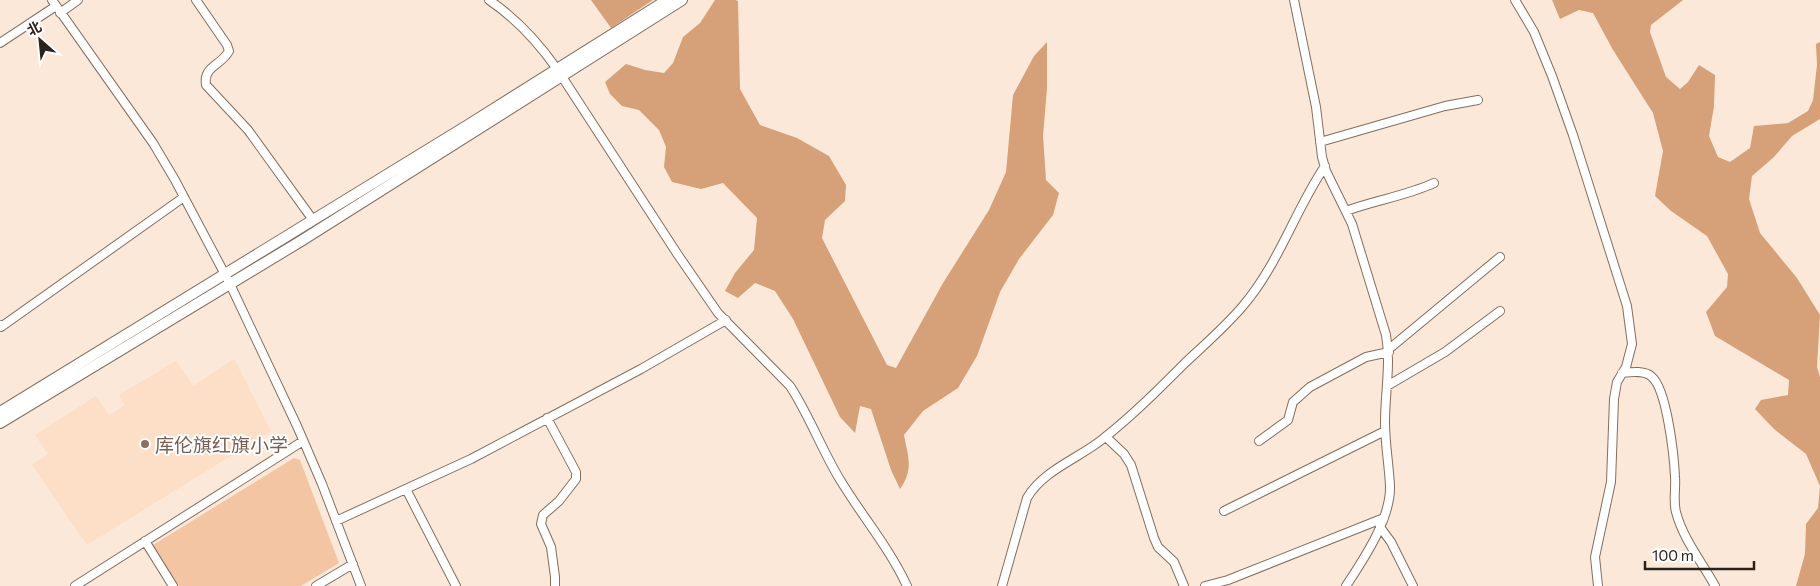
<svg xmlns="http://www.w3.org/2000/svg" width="1820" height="586" viewBox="0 0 1820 586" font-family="Commissioner,'Noto Sans SC',sans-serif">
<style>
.built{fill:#fddec7}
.green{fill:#f3c5a2}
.forest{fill:#d6a178}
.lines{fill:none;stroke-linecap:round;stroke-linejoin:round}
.minor-casing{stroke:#846e5e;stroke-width:10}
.major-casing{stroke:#846e5e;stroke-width:12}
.minor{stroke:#fff;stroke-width:8}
.major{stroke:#fff;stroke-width:10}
.education-dot{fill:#8d6e63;stroke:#fff;stroke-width:2}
.labels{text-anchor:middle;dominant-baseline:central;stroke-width:4;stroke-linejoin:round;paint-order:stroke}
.education-label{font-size:19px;fill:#785e54;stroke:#fff;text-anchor:start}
</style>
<rect width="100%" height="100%" fill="#fbe8d9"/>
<!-- built -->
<path class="built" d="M234,359L271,431L87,545L32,465L48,454L35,435L96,396L109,415L125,405L119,395L176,361L193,386Z"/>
<!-- green -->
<path class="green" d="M294,458L300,460L339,563L301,586H179L153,545Z"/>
<!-- forest -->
<path class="forest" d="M591,0H653L611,28Z
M715,0H735L738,1L740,89L760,125L797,138L829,156L846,185L845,201L825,220L822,238L887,365L896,368L943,283L989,210L1006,172L1013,95L1034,56L1047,42V88L1043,136L1046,180L1059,193L1053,215L1019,259L1000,292L977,356L958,388L923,411L904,435C908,457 914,469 900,489L891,470L871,409L860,406L855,433L840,417L793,319L775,291L755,283L738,298L725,291L735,273L754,250L757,218L723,183L701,189L672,182L664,167L666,147L659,130L639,110L622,106L610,94L605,82L626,64L645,70L664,73L673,63L683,37L700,23Z
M1552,0H1683L1651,25L1650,32L1666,77L1680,89L1688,82L1699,65L1715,75L1714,106L1709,136L1718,157L1730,162L1750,148L1754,126L1788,123L1808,111L1813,100L1817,65L1816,44L1820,42V119L1792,136L1774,157L1752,176L1749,199L1760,233L1797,278L1820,315L1817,367L1820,377V586H1796L1805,554L1806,524L1818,508L1820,486L1806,454L1774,429L1755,409L1761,400L1788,395L1789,380L1715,336L1706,312L1727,287L1728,274L1707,236L1671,211L1655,196L1663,151L1653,113L1613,50L1593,13L1579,10L1560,19Z"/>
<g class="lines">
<!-- minor casing -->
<g class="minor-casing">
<path id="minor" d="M52,0L153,143L175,180L230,284L297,426L322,484L361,586
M196,0L227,45L229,51C221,66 203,66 206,85L248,130L313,220
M489,0C517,19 538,42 557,69L678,255L718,313L790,386C809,415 821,448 839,478C861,515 889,547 907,586
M1294,0L1316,107L1322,157L1326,171L1352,224L1386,335C1391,364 1385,393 1385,422C1385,444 1389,465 1390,486C1391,519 1363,560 1346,586
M1515,0L1534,32L1552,76L1573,135L1627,306L1632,344L1626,367L1617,382L1614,399L1611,482L1595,557L1598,586
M60,13L78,0
M0,43L56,6
M1320,142L1445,106L1478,100
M1346,211C1375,200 1406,196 1434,183
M0,325L1,327L184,197
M1389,349L1500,257
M1622,373C1631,372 1645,370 1652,377C1667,390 1674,456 1675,477C1676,488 1673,501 1676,512C1683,539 1702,562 1715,586
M1387,386L1445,352L1500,311
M547,418L576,472V479L559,501L543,515L541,524L551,547L555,577V586
M1106,437L1124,454L1131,465L1154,538L1158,547L1174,562L1184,586
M1259,441L1288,420L1293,402L1310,387L1366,357L1389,352
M406,489L456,586
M1224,511L1385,431
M336,521L471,459L641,369L726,320
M1380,527L1391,542L1413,586
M145,541L173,586
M75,586L303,441
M316,586L353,564
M1002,586L1027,498C1043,470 1080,458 1104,438C1133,415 1159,389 1185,363C1204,345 1225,327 1242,307C1279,264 1294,212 1325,166
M1205,586L1228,580L1384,518"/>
</g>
<!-- major casing -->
<g class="major-casing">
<path id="major" d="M0,412L468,125L667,0
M0,423L301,241L682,0"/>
</g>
<!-- minor -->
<use href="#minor" class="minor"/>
<!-- major -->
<use href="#major" class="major"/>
</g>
<!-- markers -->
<circle class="education-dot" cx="145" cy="444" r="5"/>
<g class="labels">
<!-- education labels -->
<g class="education-label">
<text x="155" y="444">库伦旗红旗小学</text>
</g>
</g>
<!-- north arrow -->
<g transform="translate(40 40) rotate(333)" stroke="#ffffff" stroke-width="4" paint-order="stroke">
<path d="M0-4L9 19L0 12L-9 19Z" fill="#2b221b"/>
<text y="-8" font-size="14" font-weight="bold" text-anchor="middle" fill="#2b221b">北</text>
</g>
<!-- scale -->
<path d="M1645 561v8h109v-8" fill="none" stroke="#2b221b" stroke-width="2.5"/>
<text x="1652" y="561" font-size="15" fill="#2b221b" stroke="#ffffff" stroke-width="4" paint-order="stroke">100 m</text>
</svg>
